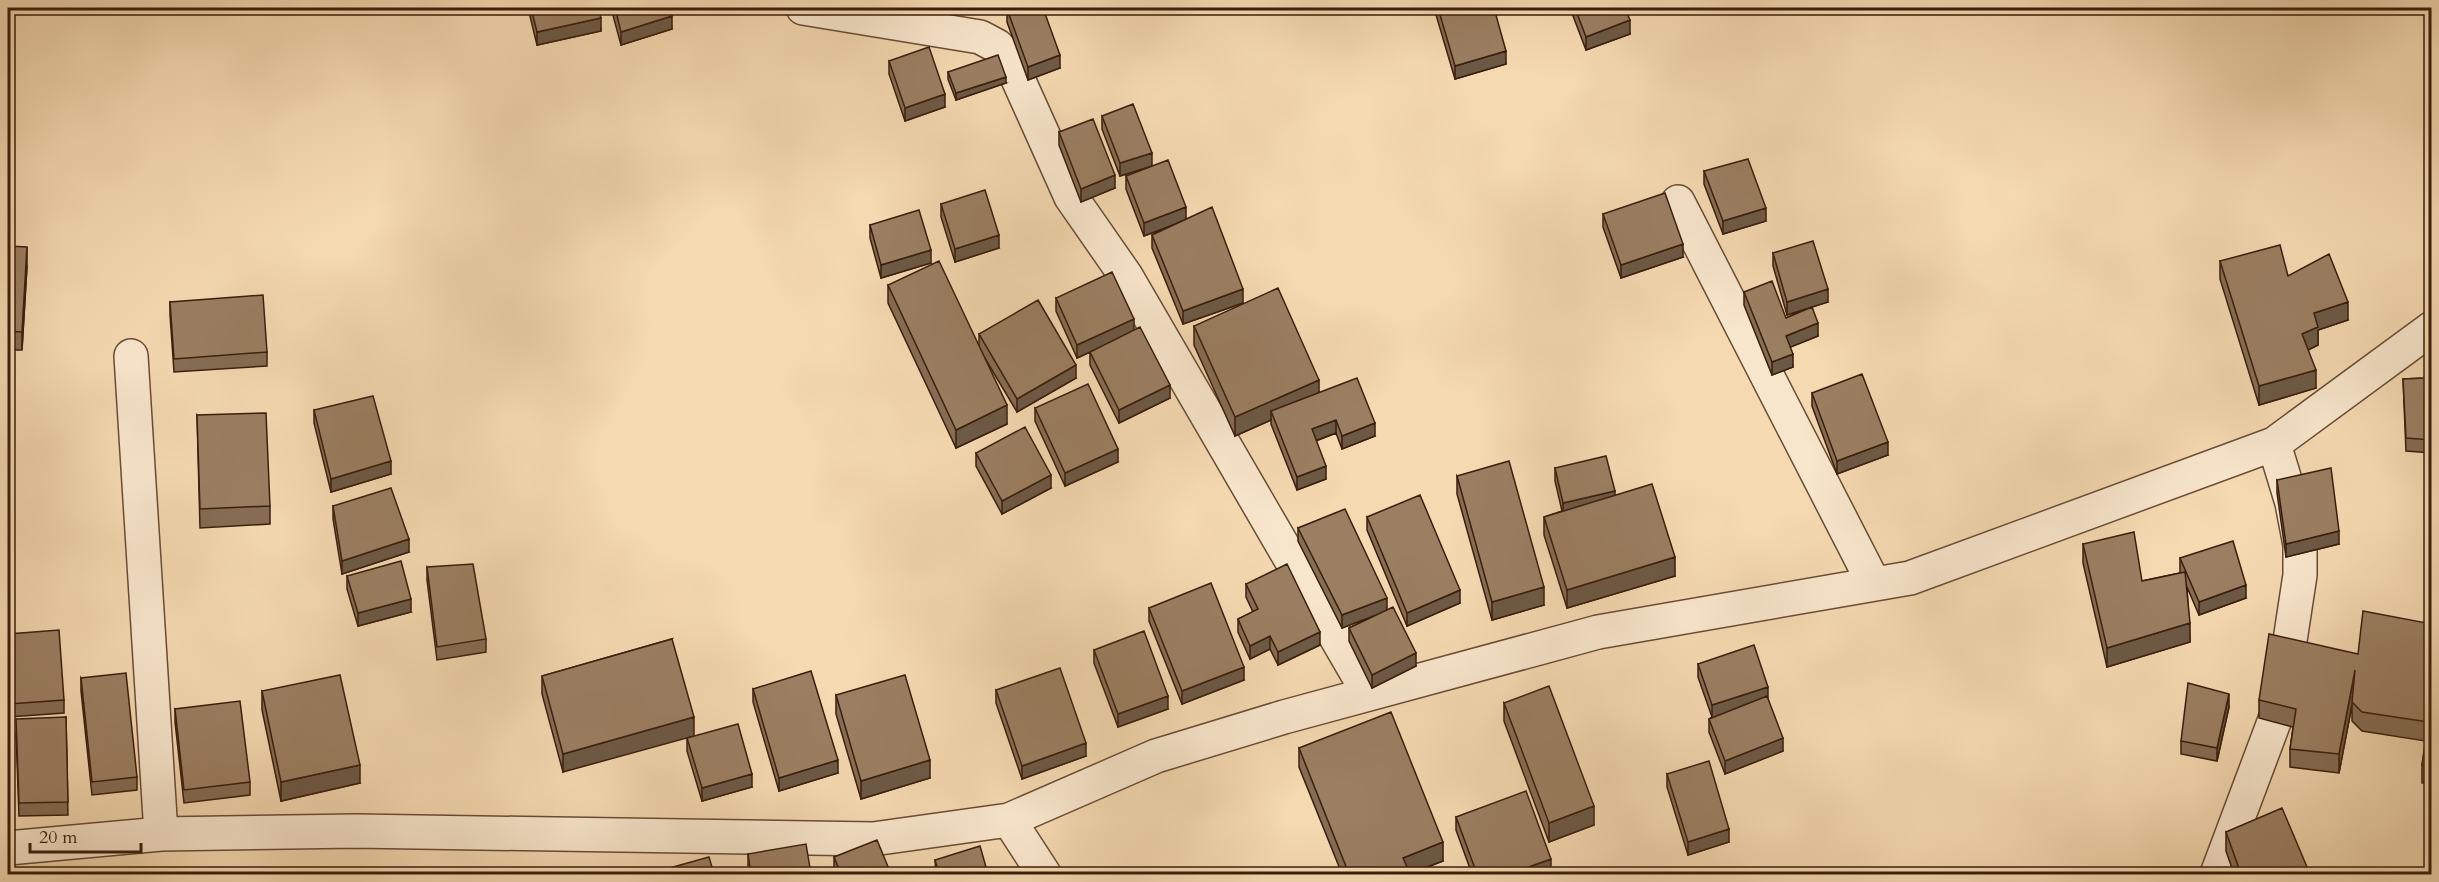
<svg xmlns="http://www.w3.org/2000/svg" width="2439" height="882" viewBox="0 0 2439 882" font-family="Cardo,serif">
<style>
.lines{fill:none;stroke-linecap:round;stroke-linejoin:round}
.street-casing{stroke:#684d35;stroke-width:36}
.street{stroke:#f8e6cc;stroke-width:33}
.wall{fill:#856d54;stroke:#391e0c;stroke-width:1.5}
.shaded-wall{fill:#6c5945;stroke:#391e0c;stroke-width:1.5}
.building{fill:#9b7f62;stroke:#391e0c;stroke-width:1.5}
</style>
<rect width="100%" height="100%" fill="#f5d9b1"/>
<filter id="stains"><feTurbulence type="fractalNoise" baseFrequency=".00333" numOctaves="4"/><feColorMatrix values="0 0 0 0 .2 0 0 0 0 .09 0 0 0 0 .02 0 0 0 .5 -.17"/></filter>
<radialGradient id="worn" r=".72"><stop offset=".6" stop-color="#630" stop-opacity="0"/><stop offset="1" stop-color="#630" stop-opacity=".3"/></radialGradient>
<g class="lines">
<!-- street casing -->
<g class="street-casing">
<path id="street" d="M803,8L980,37L997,46L1009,59L1071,197L1126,276L1369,694
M1678,202L1874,584
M131,356L161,834
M1009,820L1044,874
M8,848L161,834L356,831L873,839L1009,820L1156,756L1284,717L1598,632L1910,578L2274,444L2432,328
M2217,874L2280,706L2300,575V545L2292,503L2274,444"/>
</g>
<!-- street -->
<use href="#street" class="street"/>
</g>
<!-- wall -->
<path class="wall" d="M528,8H598L601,31L537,45Z
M611,8H669L672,29L621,45Z
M1434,8H1494L1506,64L1455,79Z
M1570,8H1625L1630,34L1586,50Z
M1007,9L1060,68L1028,80L1007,22Z
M889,61L945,107L905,121L889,74Z
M948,72L1006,83L956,100L948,79Z
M8,115L13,200V218H8Z
M1102,116L1152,166L1120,176L1102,129Z
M1059,132L1115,188L1081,202L1059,145Z
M1704,171L1766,221L1723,234L1704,184Z
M1126,176L1186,219L1243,303L1183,324L1152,248V235L1180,222L1144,236L1126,189Z
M941,204L999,248L955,262L941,217Z
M1603,214L1683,257L1621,278L1603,227Z
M870,225L931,263L881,278L870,238Z
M8,246L27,266L22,350H8Z
M1773,253L1828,302L1812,307L1818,336L1790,347L1793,367L1772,375L1744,305V292L1786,318L1809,308L1787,315L1773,266Z
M2220,261L2288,276L2348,320L2318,330V345L2308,350L2316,388L2259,405L2220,279Z
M888,285L979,346V334L1076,378L1017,412L983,355L1007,424L956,448L888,303Z
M1056,298L1170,398L1119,423L1090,365V352L1077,358L1056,311Z
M170,302L267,352V366L174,372L170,315Z
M1194,326L1319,392L1375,436L1342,449L1336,433L1316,441L1326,479L1297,490L1271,424V420L1235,436L1194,345Z
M2432,370V453L2406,451L2403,379L2425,378Z
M1812,393L1888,455L1837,474L1812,406Z
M1035,408L1118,462L1065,486L1035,421Z
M314,410L391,474L331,492L314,423Z
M197,415L270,506V524L200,528Z
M976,453L1051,488L1002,514L976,466Z
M1555,468L1615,496L1675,576L1567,608L1544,535V517L1562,511L1555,481Z
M1457,476L1544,605L1492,620L1457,494Z
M2277,480L2339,544L2286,557L2277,493Z
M333,506L409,552L342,574L333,519Z
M1367,517L1460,603L1407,626L1367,530Z
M1298,528L1387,610L1416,666L1372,688L1349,641V628L1377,614L1342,628L1298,541Z
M2083,544L2142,581L2180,573V558L2246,598L2199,615L2187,587L2190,642L2107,667L2083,563Z
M427,567L486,639V652L437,660L427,580Z
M347,576L411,612L358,626L347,589Z
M1246,584L1320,645L1278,665L1270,649L1250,659L1238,632V619L1253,612L1246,597Z
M1149,608L1244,680L1182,704L1149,621Z
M2432,624V783H2422V765L2426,741L2362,731L2352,721V705L2339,773L2290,767V749L2293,727L2259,718V700L2358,654Z
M8,634L64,700V713L9,717L8,704Z
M672,639L563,772L542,694V676Z
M1094,650L1168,709L1118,727L1094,663Z
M1698,664L1768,699L1783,751L1725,774L1709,732V719L1712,717L1698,677Z
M81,678L137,777V790L92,795L81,691Z
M753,689L838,773L779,791L753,702Z
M996,690L1086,756L1022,779L996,703Z
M262,691L360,783L281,801L262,710Z
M836,695L930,778L861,799L836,714Z
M1504,703L1594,825L1549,842L1504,721Z
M2229,707L2217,761L2181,754V741Z
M175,709L250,782V795L184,803L175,722Z
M66,717L68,815L19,816L16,732Z
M687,738L752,787L702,801L687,751Z
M1299,748L1443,861L1410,874H1342L1299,767Z
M1667,774L1729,842L1688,855L1667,787Z
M1456,817L1551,872L1544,874H1472L1456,830Z
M2226,832L2310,874H2234L2226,851Z
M748,854L811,874H749L748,867Z
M834,857L891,874H836L834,870Z
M935,860L988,874H936Z"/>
<!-- shaded-wall -->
<path class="shaded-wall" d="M672,16V29L621,45V32Z
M601,18V31L537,45V32Z
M1630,20V34L1586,50V37Z
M1506,51V64L1455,79V66Z
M1060,55V68L1028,80V67Z
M1006,77V83L956,100V93Z
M945,94V107L905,121V108Z
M1152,153V166L1120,176V163Z
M1115,175V188L1081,202V189Z
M1186,207V220L1144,236V223Z
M1766,208V221L1723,234V221Z
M999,235V248L955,262V249Z
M1683,244V257L1621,278V265Z
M27,247V266L22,350V332Z
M931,250V263L881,278V265Z
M1243,289V303L1183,324V311Z
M1828,289V302L1787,315V302Z
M2348,302V320L2318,330V345L2302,353V334L2314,313Z
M1134,319V332L1077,358V345Z
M1818,323V336L1786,349V336Z
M1793,354V367L1772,375V362Z
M1076,365V378L1017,412V399Z
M2316,370V388L2259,405V386Z
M1319,380V398L1271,411V420L1235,436V417Z
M1170,385V398L1119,423V410Z
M1007,405V424L956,448V430Z
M1336,420V433L1312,442V429Z
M1375,423V436L1342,449V436Z
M1888,442V455L1837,474V461Z
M1118,449V462L1065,486V473Z
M391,461V474L331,492V479Z
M1326,466V479L1297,490V477Z
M1051,475V488L1002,514V501Z
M1615,491V504L1563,516V503Z
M2339,531V544L2286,557V544Z
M409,539V552L342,574V561Z
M1675,557V576L1567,608V590Z
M2246,585V598L2199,615V602Z
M1544,587V605L1492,620V602Z
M1460,590V603L1407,626V613Z
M1387,598V611L1342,628V615Z
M411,599V612L358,626V613Z
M2190,623V642L2107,667V648Z
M1320,632V645L1278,665V652Z
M1270,636V649L1250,659V646Z
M1416,653V666L1372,688V675Z
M1244,667V680L1182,704V691Z
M2355,670V689L2339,773V754Z
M1768,687V700L1712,718V705Z
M2229,694V707L2217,761V748Z
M1168,696V709L1118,727V714Z
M694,717V736L563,772V754Z
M1783,738V751L1725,774V761Z
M1086,743V756L1022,779V766Z
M838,760V773L779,791V778Z
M930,760V778L861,799V781Z
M360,765V783L281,801V782Z
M752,774V787L702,801V788Z
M1594,806V825L1549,842V823Z
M1729,829V842L1688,855V842Z
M1443,842V861L1408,874L1403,858Z
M1551,859V872L1544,874H1509Z"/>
<!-- building -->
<path class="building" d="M531,8H598L601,18L537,32Z
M615,8H669L672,16L621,32Z
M1011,8H1043L1060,55L1028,67L1007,9Z
M1438,8H1494L1506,51L1455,66Z
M1575,8H1625L1630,20L1586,37Z
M929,47L945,94L905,108L889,61Z
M998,55L1006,77L956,93L948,72Z
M1133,104L1152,153L1120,163L1102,116Z
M8,115H11L13,200H8Z
M1093,119L1115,175L1081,189L1059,132Z
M1748,159L1766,208L1723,221L1704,171Z
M1168,160L1186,207L1144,223L1126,176Z
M985,190L999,235L955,249L941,204Z
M1665,193L1683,244L1621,265L1603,214Z
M1212,207L1243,289L1183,311L1152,235Z
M919,210L931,250L881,265L870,225Z
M1813,241L1828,289L1787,302L1773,253Z
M2280,245L2288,276L2329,254L2348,302L2314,313L2318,327L2302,334L2316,370L2259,386L2220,261Z
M8,246L27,247L22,332L8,331Z
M939,261L1007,405L956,430L888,285Z
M1112,272L1134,319L1077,345L1056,298Z
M1772,281L1786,318L1812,307L1818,323L1786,336L1793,354L1772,362L1744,292Z
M1278,288L1319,380L1235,417L1194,326Z
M263,295L267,352L174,359L170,302Z
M1038,300L1076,365L1017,399L979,334Z
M1140,327L1170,385L1119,410L1090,352Z
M2429,370H2432V440L2406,438L2403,379L2425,378Z
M1862,374L1888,442L1837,461L1812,393Z
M1357,378L1375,423L1342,436L1336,420L1312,429L1326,466L1297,477L1271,411Z
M1088,384L1118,449L1065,473L1035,408Z
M373,396L391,461L331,479L314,410Z
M266,413L270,506L200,509L197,415Z
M1025,427L1051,475L1002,501L976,453Z
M1606,456L1615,491L1563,503L1555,468Z
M1509,461L1544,587L1492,602L1457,476Z
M2331,468L2339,531L2286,544L2277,480Z
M1652,484L1675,557L1567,590L1544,517Z
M391,488L409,539L342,561L333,506Z
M1420,495L1460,590L1407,613L1367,517Z
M1345,509L1387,598L1342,615L1298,528Z
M2134,532L2142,581L2185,572L2190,623L2107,648L2083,544Z
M2233,541L2246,585L2199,602L2180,558Z
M401,561L411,599L358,613L347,576Z
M473,564L486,639L437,647L427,567Z
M1287,564L1320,632L1278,652L1270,636L1250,646L1238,619L1258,609L1246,584Z
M1211,583L1244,667L1182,691L1149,608Z
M1393,607L1416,653L1372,675L1349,628Z
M2363,611L2432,624V765H2422L2428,722L2362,712L2352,702L2355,670L2339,754L2290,749L2296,709L2259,700L2269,634L2358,654Z
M59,630L64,700L9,704L8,691V634Z
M1144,631L1168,696L1118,714L1094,650Z
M672,639L694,717L563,754L542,676Z
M1754,645L1768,687L1712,705L1698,664Z
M1060,668L1086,743L1022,766L996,690Z
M811,671L838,760L779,778L753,689Z
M126,673L137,777L92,782L81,678Z
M340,675L360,765L281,782L262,691Z
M905,675L930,760L861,781L836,695Z
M2188,683L2229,694L2217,748L2181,741Z
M1549,686L1594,806L1549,823L1504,703Z
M1767,696L1783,738L1725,761L1709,719Z
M240,701L250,782L184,790L175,709Z
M1391,712L1443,842L1403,858L1410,874H1349L1299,748Z
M66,717L68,802L19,803L16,719Z
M738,724L752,774L702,788L687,738Z
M1709,761L1729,829L1688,842L1667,774Z
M1526,791L1551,859L1509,874H1477L1456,817Z
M2282,808L2310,874H2241L2226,832Z
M877,840L891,874H841L834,857Z
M806,844L811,874H751L748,854Z
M980,846L988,874H939L935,860Z
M709,857L714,874H653L652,873Z"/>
<!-- margin -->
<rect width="2439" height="882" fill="none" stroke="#f5d9b1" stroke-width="30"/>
<rect x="9" y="9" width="2421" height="864" fill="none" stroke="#391e0c" stroke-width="3"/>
<rect x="15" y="15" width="2409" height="852" fill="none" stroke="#391e0c" stroke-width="1.5"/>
<!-- scale -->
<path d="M30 843v9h111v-9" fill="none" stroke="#391e0c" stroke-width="3"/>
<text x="39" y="843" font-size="18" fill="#391e0c" stroke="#f8e6cc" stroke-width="4.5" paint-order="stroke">20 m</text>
<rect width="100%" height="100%" filter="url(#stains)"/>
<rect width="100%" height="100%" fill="url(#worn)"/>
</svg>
